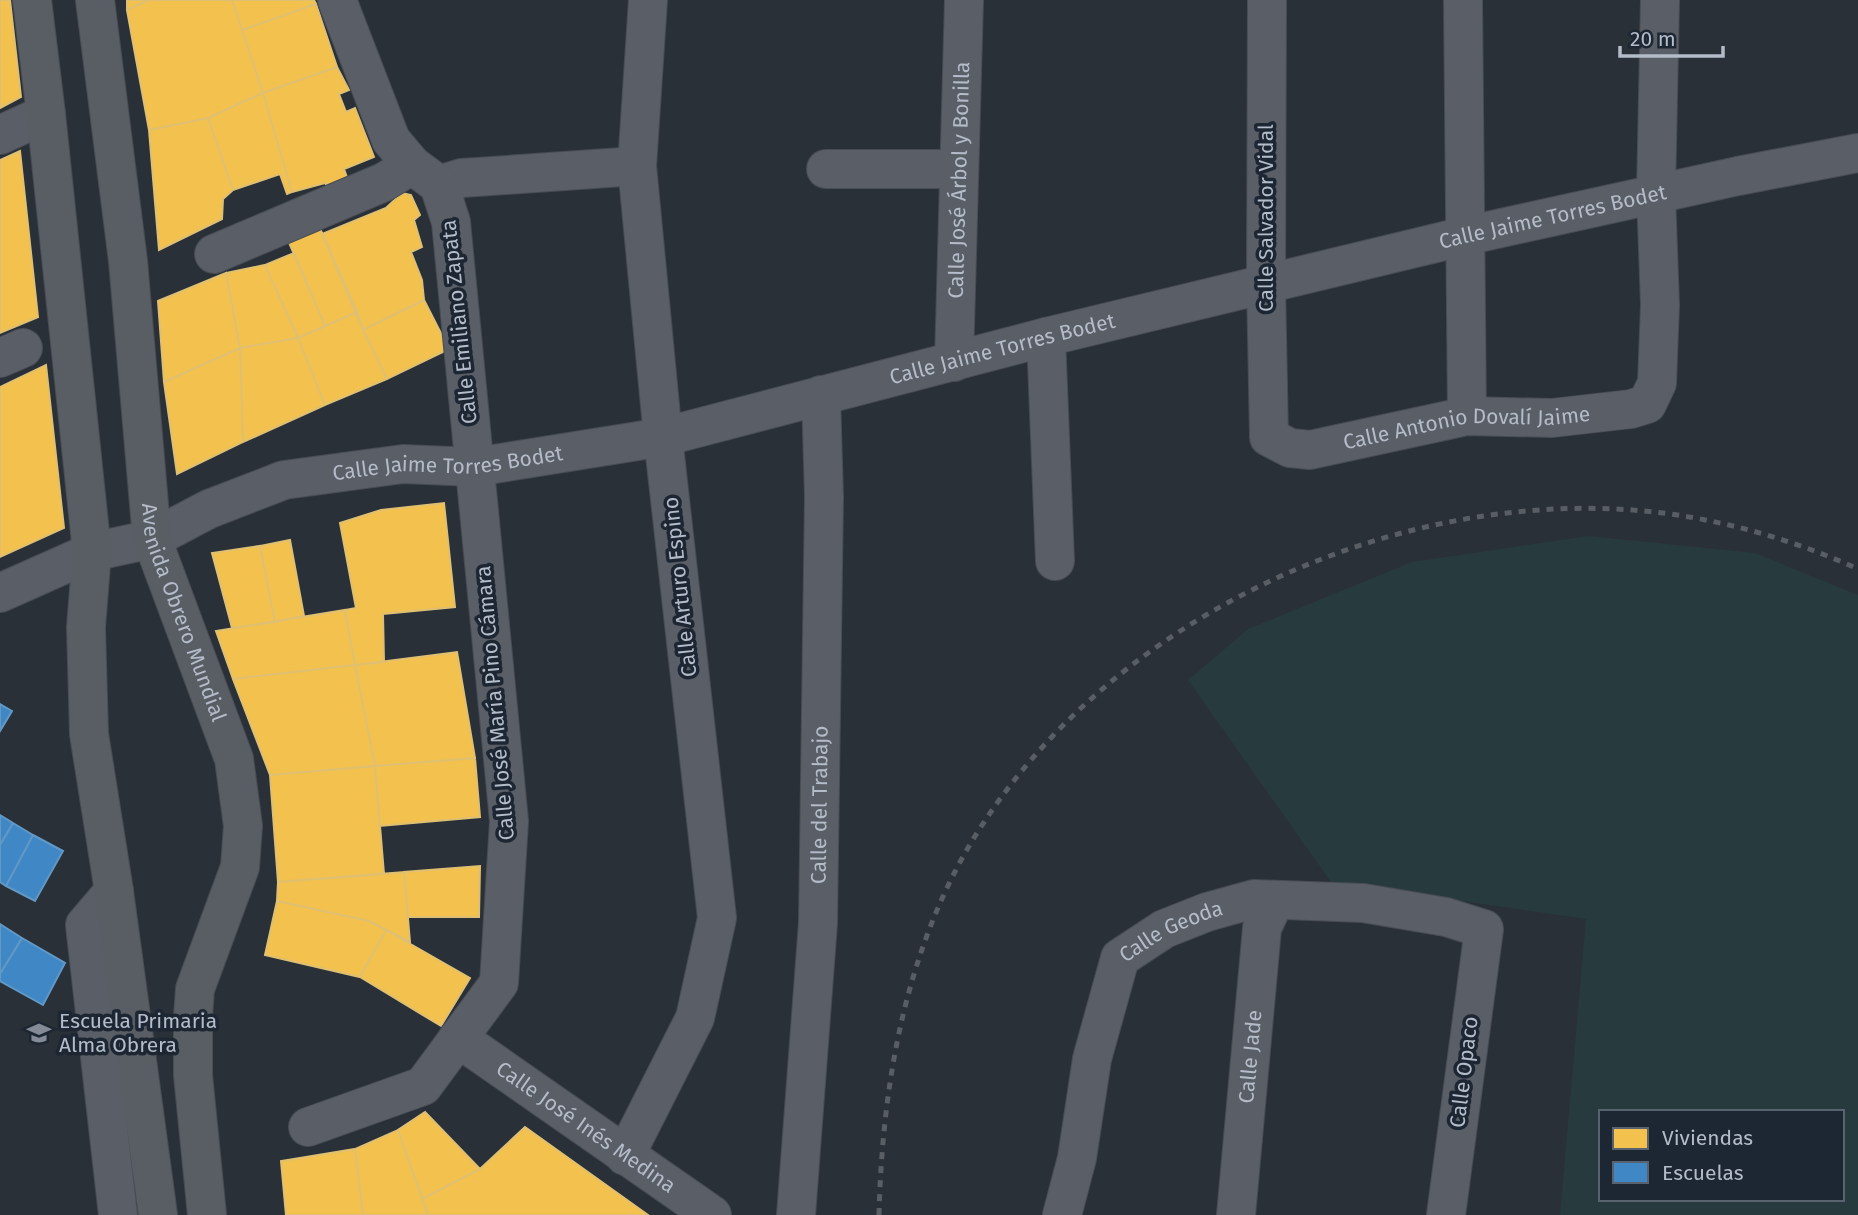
<svg xmlns="http://www.w3.org/2000/svg" width="1858" height="1215" viewBox="0 0 1858 1215" font-family="'Fira Sans',sans-serif">
<style>
.green{fill:#273a3e;fill-rule:evenodd}
.homes{fill:#f2c14e;stroke:#dfc073;stroke-width:2}
.schools{fill:#3f88c5;stroke:#6298c6;stroke-width:2}
.lines{fill:none;stroke-linecap:round;stroke-linejoin:round}
.street-casing{stroke:#484c53;stroke-width:40}
.secondary-casing{stroke:#484c53;stroke-width:40}
.street{stroke:#5a5e66;stroke-width:38}
.secondary{stroke:#595d64;stroke-width:38}
.rail{stroke:#595d64;stroke-width:5;stroke-dasharray:7 7;stroke-linecap:butt}
.labels{text-anchor:middle;dominant-baseline:central;stroke-width:7;stroke-linejoin:round;paint-order:stroke}
.street-label{font-size:21px;fill:#b4bcc9;stroke:#1d2633}
.poi-label{font-size:21px;fill:#b4bcc9;stroke:#1d2633;text-anchor:start}
</style>
<rect width="100%" height="100%" fill="#2a3038"/>
<!-- green -->
<path class="green" d="M1588,536L1755,553L1858,595V1215H1560L1586,919L1331,882L1188,680L1248,629L1412,562ZM1601,1112H1842V1199H1601Z"/>
<!-- homes -->
<path class="homes" d="M0,0H10L21,97L0,108Z
M127,0H149L127,10Z
M149,0H232L263,93L208,118L149,130L127,10Z
M232,0H314L316,4L242,30Z
M316,4L337,67L263,93L242,30Z
M337,67L349,90L339,94L346,112L355,108L374,157L344,169L349,183L330,190L325,183L292,192L263,93Z
M263,93L292,192L287,194L280,174L233,190L208,118Z
M208,118L233,190L223,199L222,219L159,250L149,130Z
M20,151L38,317L0,333V160Z
M402,193L411,195L420,215L414,220L422,247L411,252L422,280L424,300L363,330L322,234L386,208Z
M318,224L357,312L325,326L287,238Z
M294,253L325,326L298,338L265,265Z
M265,265L298,338L240,348L226,273Z
M226,273L240,348L164,382L158,301Z
M424,300L449,349L387,379L363,330Z
M357,312L363,330L387,379L325,405L298,338Z
M298,338L325,405L243,442L240,348Z
M240,348L243,442L177,474L164,382Z
M46,365L64,528L0,557V387Z
M444,503L455,607L383,614L384,662L355,665L345,610L356,608L340,523L381,510Z
M290,540L304,616L275,622L260,546Z
M260,546L275,622L232,628L212,553Z
M345,610L355,665L233,679L216,631Z
M457,652L475,758L375,766L355,665Z
M355,665L375,766L270,775L233,679Z
M475,758L480,817L380,826L375,766Z
M375,766L384,874L278,882L270,775Z
M480,866L479,917H408L404,872Z
M404,872L410,942L369,921L277,901L278,882Z
M277,901L369,921L386,930L360,977L265,955Z
M386,930L470,978L441,1026L360,977Z
M425,1112L480,1169L422,1199L398,1130Z
M525,1127L648,1215H428L422,1199L480,1169Z
M398,1130L428,1215H363L355,1149Z
M355,1149L363,1215H286L281,1161Z"/>
<!-- schools -->
<path class="schools" d="M0,704L12,711L0,731Z
M0,815L13,823L0,845Z
M13,823L33,835L6,886L0,882V845Z
M33,835L63,851L35,901L6,886Z
M0,924L22,938L0,974Z
M22,938L65,963L43,1005L0,981V974Z"/>
<g class="lines">
<!-- street casing -->
<g class="street-casing">
<g id="street">
<path id="s1" d="M1267,0L1266,284L1269,437L1290,448L1310,450L1467,416L1552,418L1631,409L1647,404L1657,383L1660,305L1656,194L1660,0"/>
<path d="M1463,0L1467,416"/>
<path d="M0,135L46,114"/>
<path d="M826,169H959"/>
<path d="M439,185L462,178L637,166"/>
<path d="M214,254L384,182L412,165"/>
<path d="M1046,337L1055,561"/>
<path d="M0,358L23,348"/>
<path id="s2" d="M954,362L964,0"/>
<path id="s3" d="M0,593L92,552L152,539L209,509L284,480L403,464L475,467L663,437L1046,337L1465,236L1738,176L1858,153"/>
<path d="M114,891L85,925L118,1215"/>
<path id="s4" d="M458,1038L712,1215"/>
<path d="M308,1127L423,1086L499,983L509,821L451,222L439,185L412,165L391,140L337,0"/>
<path d="M625,1156L695,1018L717,918L663,437L637,166L648,0"/>
<path id="s5" d="M796,1215L818,923L824,497L821,395"/>
<path id="s6" d="M1062,1215L1077,1158L1092,1059L1120,958L1164,929L1207,912L1254,899L1363,903L1446,917L1484,929L1446,1215"/>
<path id="s7" d="M1236,1215L1262,928L1275,900"/>
</g>
</g>
<!-- secondary casing -->
<g class="secondary-casing">
<g id="secondary">
<path d="M32,0L46,114L92,552L86,627L89,734L114,891L158,1215"/>
<path id="s8" d="M95,0L128,261L152,539L234,759L243,826L240,867L195,989L193,1017V1075L207,1215"/>
</g>
</g>
<!-- street -->
<use href="#street" class="street"/>
<!-- secondary -->
<use href="#secondary" class="secondary"/>
<!-- rail -->
<path class="rail" d="M879,1215C882,1094 902,970 960,862C1090,624 1396,480 1663,513C1731,522 1796,541 1858,569"/>
</g>
<!-- icons -->
<defs>
<g id="school-bare" transform="scale(1.89)"><path d="M0-5L7-2L0 1L-7-2ZM-4 1L0 2.5L4 1V4Q0 6-4 4Z" fill="#848b96" stroke="#1d2633" stroke-width="2.5" paint-order="stroke"/></g>
</defs>
<g fill-rule="evenodd">
<use href="#school-bare" x="39" y="1033"/>
</g>
<g class="labels">
<!-- street labels -->
<g class="street-label">
<text stroke="none"><textPath href="#s2" startOffset="182">Calle José Árbol y Bonilla</textPath></text>
<text stroke="none"><textPath href="#s3" startOffset="1606">Calle Jaime Torres Bodet</textPath></text>
<text transform="translate(1266 218) rotate(-90)">Calle Salvador Vidal</text>
<text transform="translate(459 322) rotate(-96)">Calle Emiliano Zapata</text>
<text stroke="none"><textPath href="#s3" startOffset="1040">Calle Jaime Torres Bodet</textPath></text>
<text stroke="none"><textPath href="#s1" startOffset="640">Calle Antonio Dovalí Jaime</textPath></text>
<text stroke="none"><textPath href="#s3" startOffset="472">Calle Jaime Torres Bodet</textPath></text>
<text transform="translate(680 587) rotate(-96)">Calle Arturo Espino</text>
<text stroke="none"><textPath href="#s8" startOffset="621">Avenida Obrero Mundial</textPath></text>
<text transform="translate(495 703) rotate(-95)">Calle José María Pino Cámara</text>
<text stroke="none"><textPath href="#s5" startOffset="411">Calle del Trabajo</textPath></text>
<text stroke="none"><textPath href="#s6" startOffset="322">Calle Geoda</textPath></text>
<text stroke="none"><textPath href="#s7" startOffset="159">Calle Jade</textPath></text>
<text transform="translate(1464 1072) rotate(-83)">Calle Opaco</text>
<text stroke="none"><textPath href="#s4" startOffset="156">Calle José Inés Medina</textPath></text>
</g>
<!-- poi labels -->
<g class="poi-label">
<text x="59" y="1021">Escuela Primaria<tspan x="59" dy="24">Alma Obrera</tspan></text>
</g>
</g>
<!-- legend -->
<rect x="1599" y="1110" width="245" height="91" fill="#1d2633" stroke="#59626f" stroke-width="2"/>
<rect x="1613" y="1128" width="35" height="21" fill="#f2c14e" stroke="#59626f" stroke-width="2"/>
<text x="1662" y="1145" font-size="21" fill="#b4bcc9">Viviendas</text>
<rect x="1613" y="1162" width="35" height="21" fill="#3f88c5" stroke="#59626f" stroke-width="2"/>
<text x="1662" y="1180" font-size="21" fill="#b4bcc9">Escuelas</text>
<!-- scale -->
<path d="M1620 46v10h103v-10" fill="none" stroke="#b4bcc9" stroke-width="3.5"/>
<text x="1630" y="46" font-size="21" fill="#b4bcc9" stroke="#1d2633" stroke-width="5" paint-order="stroke">20 m</text>
</svg>
